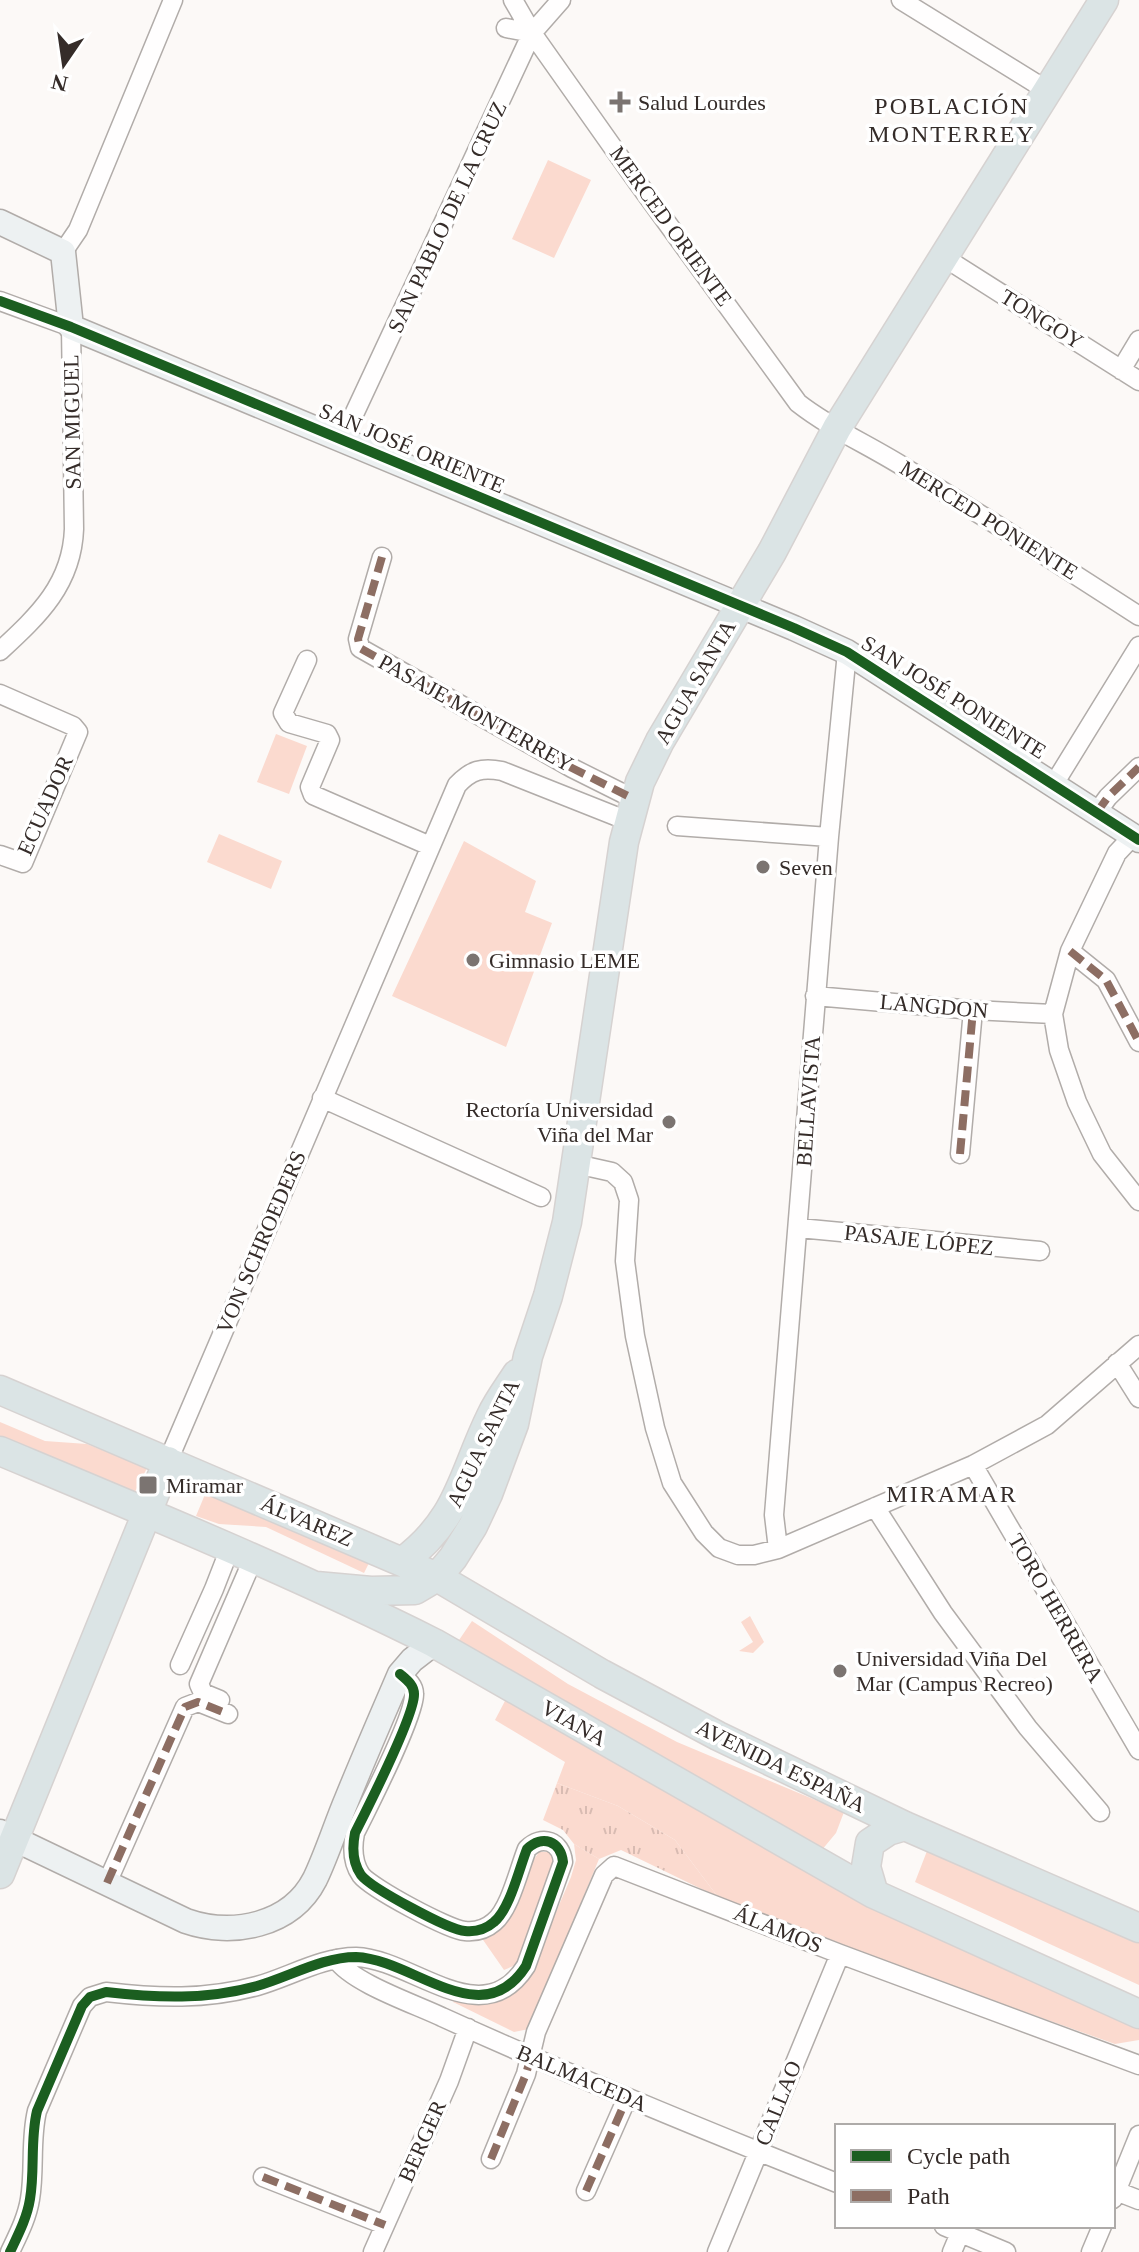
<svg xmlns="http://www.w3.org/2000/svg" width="1139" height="2252" viewBox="0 0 1139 2252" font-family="'Times New Roman',serif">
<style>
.grass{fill:#fbdacf}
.park{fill:url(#park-tufts)}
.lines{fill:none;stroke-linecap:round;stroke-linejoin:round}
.street-casing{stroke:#b1aca9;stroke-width:21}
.secondary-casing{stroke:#b1aca9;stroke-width:27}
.primary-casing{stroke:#d6d2d1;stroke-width:31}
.street{stroke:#fffefe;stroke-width:18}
.secondary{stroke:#edf1f2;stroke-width:24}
.primary{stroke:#dbe4e5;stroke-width:28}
.quiet{stroke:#8d6e63;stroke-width:8;stroke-dasharray:16 8;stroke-linecap:butt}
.cycleway-casing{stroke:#fff;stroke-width:15}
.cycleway{stroke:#1b5e20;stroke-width:10}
.poi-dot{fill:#7b7471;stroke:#fff;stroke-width:3}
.labels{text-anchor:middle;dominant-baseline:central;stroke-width:7;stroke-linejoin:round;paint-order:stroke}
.poi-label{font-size:22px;fill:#352c29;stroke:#fff;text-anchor:start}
.street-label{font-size:22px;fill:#352c29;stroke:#fff}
.neighbourhood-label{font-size:24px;letter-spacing:2px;fill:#352c29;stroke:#fff}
</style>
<defs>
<pattern id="park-tufts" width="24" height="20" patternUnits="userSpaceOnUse" patternTransform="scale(2)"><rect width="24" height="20" fill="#fbdacf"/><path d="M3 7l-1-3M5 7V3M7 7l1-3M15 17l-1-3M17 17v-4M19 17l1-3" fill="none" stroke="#d8bbb2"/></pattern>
</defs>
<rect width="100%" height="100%" fill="#fcf9f7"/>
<!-- grass -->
<path class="grass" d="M548,160L591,180L554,258L512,239Z
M276,734L307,746L289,794L257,782Z
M219,834L282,861L271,889L207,862Z
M464,841L536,881L525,912L552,923L506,1047L392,996Z
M0,1422L45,1441L87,1444L147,1468L134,1494L0,1436Z
M206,1492L370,1561L364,1573L266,1527L219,1524L196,1516Z
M750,1616L764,1642L753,1653L739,1651L753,1642L741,1622Z
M472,1621L568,1684L677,1742L844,1812L836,1833L821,1851L457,1643Z
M506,1699L1139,2024V2040L1115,2044L930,1978L718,1897L675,1840L618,1806L557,1783L565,1762L495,1720Z
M574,1844L599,1859L529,2029L514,2032L453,2002L456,1998L519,1986L528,1978L571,1877L576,1860Z
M927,1851L1139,1943V1985L915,1882Z
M539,1852H548L554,1857L553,1867L518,1964L504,1970L481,1937Z"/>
<!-- park -->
<path class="park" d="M557,1783L618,1806L675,1840L718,1897L621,1850L599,1859L574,1844L563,1830L543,1820Z"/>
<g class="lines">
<!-- street casing -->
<g class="street-casing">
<path id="street" d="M513,0L532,33L638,183L798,403C831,429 871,446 907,469C985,517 1062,566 1139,616
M901,0L1048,91
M506,28L532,33
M63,252L78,230L173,0
M945,258L1139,381
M0,301L71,327L74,529C72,584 39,615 0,651
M1121,370L1139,340
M342,440L532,33L561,0
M382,557L358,639L360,648L572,768L634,799
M307,660L283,713L289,723L327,734L330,740L310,787L313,795L430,846
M0,694L73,726L78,732L23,863L0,855
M1054,784L1139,646
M1097,812L1108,797L1139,767
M677,826L829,837
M1133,836L1117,853L1070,951L1053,1014L1059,1050L1077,1102L1102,1154L1139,1201
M1070,951L1106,980L1139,1042
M815,996L973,1010L1053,1014
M322,1098L541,1197
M960,1154L973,1010
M576,1164L612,1172L623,1182L629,1200L625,1261L635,1336L655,1428L672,1483L704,1533L719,1548L738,1555H754L778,1549L973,1465L1047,1425L1139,1345
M799,1228L1040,1251
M1117,1363L1139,1398
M168,1461L457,785C471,770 482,767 502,771L628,821
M973,1465L1139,1750
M875,1507L943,1613L1028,1728L1100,1812
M778,1549L774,1515L829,837L847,652
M180,1665L214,1589L230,1548
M220,1700L203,1693L199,1684L253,1559
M107,1883L185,1707L198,1702L228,1714
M336,1959C352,1983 415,2004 442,2017C572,2076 704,2130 837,2183
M491,2159L526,2074L536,2032L604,1875L614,1866L840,1954L1139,2065
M263,2177L385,2225
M586,2191L627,2098
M1116,2191L1139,2200
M1113,2199L1139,2135
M944,2226L1006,2252
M10,2252C18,2235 27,2218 30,2199C35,2170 30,2140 37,2111L82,2006L90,1997L106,1992C158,1998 206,2000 257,1986C289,1977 322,1957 356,1957C413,1959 482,2035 526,1966L563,1862C561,1841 542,1834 527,1849C519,1869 510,1909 494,1922C486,1929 475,1932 465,1931C449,1930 371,1888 361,1875C352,1862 352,1848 355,1833C367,1809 415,1715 414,1694C414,1685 407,1680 400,1674
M373,2252L449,2081L468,2028
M717,2252L840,1954
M952,2252L960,2233
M1091,2252L1102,2226"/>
</g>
<!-- secondary casing -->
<g class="secondary-casing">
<path id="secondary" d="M0,222L63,252L71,327L794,628L847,652L1139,840
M0,1832L186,1921C232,1937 291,1926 315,1879C327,1854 336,1825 347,1799C364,1757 382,1716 400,1674L412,1660L434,1643"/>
</g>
<!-- primary casing -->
<g class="primary-casing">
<path id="primary" d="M0,1390L437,1577L602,1674L718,1736L905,1826L1139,1928
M0,1451C146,1512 292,1572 434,1643L874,1894L1139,2014
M402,1562C460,1519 462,1475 491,1416C498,1401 508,1388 517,1374
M316,1586L371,1591L415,1590L437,1577L453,1558L473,1526L488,1494L514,1424L528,1356L548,1296L567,1222L624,842L640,782L660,741L772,552L837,428L1104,0
M0,1874L168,1461
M874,1894L866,1867L870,1843L888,1831L905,1826"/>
</g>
<!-- street -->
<use href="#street" class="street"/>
<!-- secondary -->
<use href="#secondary" class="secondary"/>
<!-- primary -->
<use href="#primary" class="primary"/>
<!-- quiet -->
<path class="quiet" d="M382,557L358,639L360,648L572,768L634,799
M1097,812L1108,797L1139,767
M1070,951L1106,980L1139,1042
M960,1154L973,1010
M107,1883L185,1707L198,1702L228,1714
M491,2159L526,2074L531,2056
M263,2177L385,2225
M586,2191L627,2098"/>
<!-- cycleway casing -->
<g class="cycleway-casing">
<path id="cycleway" d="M0,301L71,327L794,628L847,652L1139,840
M10,2252C18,2235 27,2218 30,2199C35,2170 30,2140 37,2111L82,2006L90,1997L106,1992C158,1998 206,2000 257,1986C289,1977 322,1957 356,1957C413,1959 482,2035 526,1966L563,1862C561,1841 542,1834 527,1849C519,1869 510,1909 494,1922C486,1929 475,1932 465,1931C449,1930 371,1888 361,1875C352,1862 352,1848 355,1833C367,1809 415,1715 414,1694C414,1685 407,1680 400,1674"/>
</g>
<!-- cycleway -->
<use href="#cycleway" class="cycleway"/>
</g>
<!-- markers -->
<g class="poi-dot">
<path d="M616 90h8v8h8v8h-8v8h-8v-8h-8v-8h8z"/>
<circle cx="763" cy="867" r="8"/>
<circle cx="473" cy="960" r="8"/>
<circle cx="669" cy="1122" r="8"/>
<rect x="138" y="1475" width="20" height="20" rx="4"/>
<circle cx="840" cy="1671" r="8"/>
</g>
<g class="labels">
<!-- poi labels -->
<g class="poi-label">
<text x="638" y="102">Salud Lourdes</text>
<text x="779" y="867">Seven</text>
<text x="489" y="960">Gimnasio LEME</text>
<text x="653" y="1109" text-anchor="end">Rectoría Universidad<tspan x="653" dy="25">Viña del Mar</tspan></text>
<text x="166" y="1485">Miramar</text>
<text x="856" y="1658">Universidad Viña Del<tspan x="856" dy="25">Mar (Campus Recreo)</tspan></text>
</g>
<!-- street labels -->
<g class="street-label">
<text transform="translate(447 217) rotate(-65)">SAN PABLO DE LA CRUZ</text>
<text transform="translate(671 226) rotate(54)">MERCED ORIENTE</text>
<text transform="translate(1042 319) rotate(32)">TONGOY</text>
<text transform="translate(72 422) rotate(-91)">SAN MIGUEL</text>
<text transform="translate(412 448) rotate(23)">SAN JOSÉ ORIENTE</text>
<text transform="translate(989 520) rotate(32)">MERCED PONIENTE</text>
<text transform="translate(695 682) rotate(-60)">AGUA SANTA</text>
<text transform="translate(954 697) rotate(32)">SAN JOSÉ PONIENTE</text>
<text transform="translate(476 713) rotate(29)">PASAJE MONTERREY</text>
<text transform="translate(45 805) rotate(-66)">ECUADOR</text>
<text transform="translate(934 1006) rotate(5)">LANGDON</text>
<text transform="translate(808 1101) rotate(-86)">BELLAVISTA</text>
<text transform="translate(919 1240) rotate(6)">PASAJE LÓPEZ</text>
<text transform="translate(261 1242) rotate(-67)">VON SCHROEDERS</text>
<text transform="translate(483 1443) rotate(-64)">AGUA SANTA</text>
<text transform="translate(307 1521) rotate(23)">ÁLVAREZ</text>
<text transform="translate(1056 1608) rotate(60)">TORO HERRERA</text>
<text transform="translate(574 1723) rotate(30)">VIANA</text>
<text transform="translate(781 1766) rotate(26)">AVENIDA ESPAÑA</text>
<text transform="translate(778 1929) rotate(22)">ÁLAMOS</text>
<text transform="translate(582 2078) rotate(23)">BALMACEDA</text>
<text transform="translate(778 2103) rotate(-68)">CALLAO</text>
<text transform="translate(422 2141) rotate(-66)">BERGER</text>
</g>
<!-- neighbourhood labels -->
<g class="neighbourhood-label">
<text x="952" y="106">POBLACIÓN<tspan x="952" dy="28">MONTERREY</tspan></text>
<text x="952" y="1494">MIRAMAR</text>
</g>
</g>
<!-- legend -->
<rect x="835" y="2124" width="280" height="104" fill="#ffffff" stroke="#aeaba9" stroke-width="2"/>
<rect x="851" y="2150" width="40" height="12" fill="#1b5e20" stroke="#aeaba9" stroke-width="2"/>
<text x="907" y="2164" font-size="24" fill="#352c29">Cycle path</text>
<rect x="851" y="2190" width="40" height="12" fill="#8d6e63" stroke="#aeaba9" stroke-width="2"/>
<text x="907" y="2204" font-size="24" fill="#352c29">Path</text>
<!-- north arrow -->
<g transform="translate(64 64) rotate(193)" stroke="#ffffff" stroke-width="6" paint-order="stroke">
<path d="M0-6L14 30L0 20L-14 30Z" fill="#352c29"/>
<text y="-12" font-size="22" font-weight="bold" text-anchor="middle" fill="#352c29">N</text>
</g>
</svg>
